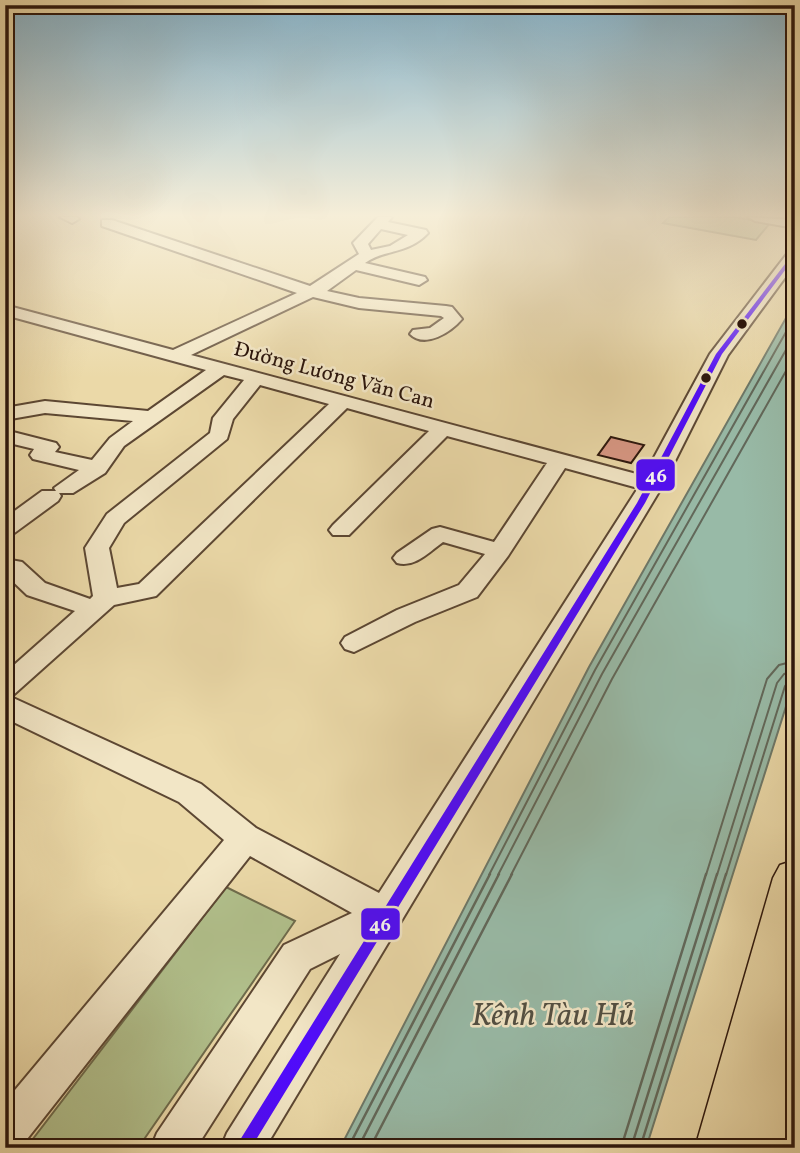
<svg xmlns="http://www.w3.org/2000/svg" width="800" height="1153" viewBox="0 0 800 1153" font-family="Vollkorn,serif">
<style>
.green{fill:#b1c08c;stroke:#6e6b4c;stroke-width:2}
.water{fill:#98baa7;stroke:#6d7869;stroke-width:2}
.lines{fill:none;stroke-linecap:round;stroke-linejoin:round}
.shore-far1{stroke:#62685a;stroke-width:2}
.shore{stroke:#62685a;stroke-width:2.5}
.building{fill:#d99885;stroke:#2c160c;stroke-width:2}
.minor-casing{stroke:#5c4733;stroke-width:4}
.major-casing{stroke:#2c160c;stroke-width:3}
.minor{fill:#f2e6c6;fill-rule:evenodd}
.major{fill:#ebd9a8;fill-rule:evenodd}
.bus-1-casing{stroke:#f2e6c6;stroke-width:5}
.bus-1{fill:#4f0aff;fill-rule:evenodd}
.bus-dot{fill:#2c160c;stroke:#f2e6c6;stroke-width:2.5}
.labels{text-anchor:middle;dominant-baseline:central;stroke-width:5;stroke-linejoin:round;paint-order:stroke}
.far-street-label{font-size:21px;fill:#2c160c;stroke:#f2e6c6}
.near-water-label{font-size:32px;font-style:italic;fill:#524f42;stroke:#f2e6c6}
.line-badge{stroke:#f2e6c6;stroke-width:2.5}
.badge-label{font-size:19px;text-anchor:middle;font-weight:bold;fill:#fff}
</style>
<rect width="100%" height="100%" fill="#ebd9a8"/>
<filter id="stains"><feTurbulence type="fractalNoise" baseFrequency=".00286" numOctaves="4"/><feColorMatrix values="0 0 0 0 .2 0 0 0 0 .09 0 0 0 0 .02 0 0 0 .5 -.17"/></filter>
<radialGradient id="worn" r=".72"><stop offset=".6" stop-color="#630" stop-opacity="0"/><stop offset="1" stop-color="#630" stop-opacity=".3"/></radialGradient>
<!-- green -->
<path class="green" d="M669,217H734L770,223L756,240L663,223Z
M226,887L295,921L138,1148H26Z"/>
<!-- water -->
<path class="water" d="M795,302V678L646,1148H340L589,667Z"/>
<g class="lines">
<!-- shore-far1 -->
<path class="shore-far1" d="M489,875L595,670L795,316
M498,875L602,674L795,334
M511,875L612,679L795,355
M706,875L767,679L779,665L795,661
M717,875L777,683L784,674L795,671
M726,875L785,686L789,681L795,680"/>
<!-- shore -->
<path class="shore" d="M348,1148L490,874
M358,1148L499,874
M370,1148L512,874
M621,1148L706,874
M631,1148L717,874
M640,1148L726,874"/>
</g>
<!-- building -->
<path class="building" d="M611,437L644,445L631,463L598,455Z"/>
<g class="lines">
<!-- minor casing -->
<g class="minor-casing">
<path id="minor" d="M60,217H77L79,219L72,223Z
M378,217H392L388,222L426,230L428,233C407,255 384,249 365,263L425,277L427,280L419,285L356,270L327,291L359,298L446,306L452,307L462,319C451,332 425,349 410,334L413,330L430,328L444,318L441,316L359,308L313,297L191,355L644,476L710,354L790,250L795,249V264L728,355L663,485L265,1148H221L227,1133L340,954L310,969L196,1148H151L157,1133L284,945L352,913L250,856L20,1148H5V1102L224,840L179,802L5,718V673L75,611L27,595L5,574V559L22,562L45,583L90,599L93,596L85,548L107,514L210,433L213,418L244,380L224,375L124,446L105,473L73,493H59L61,496L58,501L13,534L5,536V518L42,491H56L54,488L79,470L33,459L30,455L34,449L5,442V430L56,443L59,447L55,452L92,460L110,438L133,421L45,413L5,420V408L45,401L148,411L206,370L5,315V305L173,350L297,293L102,226V220H112L310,286L359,254L353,243ZM381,229L408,235L390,246L371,250L368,244ZM260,385L329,404L139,584L117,588L109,548L124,523L227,439L233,419ZM347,408L429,431L333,525L329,530L333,535H349L447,436L547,463L494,542L440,527L432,529L397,553L393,558L397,563C415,568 429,552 443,542L485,554L459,585L397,610L345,637L341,643L345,649L354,652L415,622L477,597L508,556L565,468L638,488L379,893L256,828L201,784L11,697L114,605L156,596Z
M748,217L795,220V228L755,221Z"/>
</g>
<!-- major casing -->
<g class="major-casing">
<path id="major" d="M795,860V965L792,975L795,974V1104L785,1148H695L773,878L780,865Z"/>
</g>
<!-- minor -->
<use href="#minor" class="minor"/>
<!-- major -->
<use href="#major" class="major"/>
<!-- bus-1 casing -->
<g class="bus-1-casing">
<path id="bus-1" d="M795,251V257L722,354L645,503L251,1148H235L637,503L716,354Z"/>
</g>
<!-- bus-1 -->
<use href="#bus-1" class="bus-1"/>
</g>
<!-- sky -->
<linearGradient id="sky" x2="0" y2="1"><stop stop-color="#88b6ce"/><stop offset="0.57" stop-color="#f6eed8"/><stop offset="1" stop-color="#f6eed8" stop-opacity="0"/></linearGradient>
<rect width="800" height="378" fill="url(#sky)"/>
<!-- markers -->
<g class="bus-dot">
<circle cx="742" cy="324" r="6"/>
<circle cx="706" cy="378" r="6"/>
</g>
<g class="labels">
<!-- far-street labels -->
<g class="far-street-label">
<text transform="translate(334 376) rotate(15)">Đường Lương Văn Can</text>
</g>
<!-- near-water labels -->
<g class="near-water-label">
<text x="553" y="1017">Kênh Tàu Hủ</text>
</g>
</g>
<g class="line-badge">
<rect x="635" y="458" width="41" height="34" rx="7" fill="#4f0aff"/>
<rect x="360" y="907" width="41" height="34" rx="7" fill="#4f0aff"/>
</g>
<g class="badge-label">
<text x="656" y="482">46</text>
<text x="380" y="931">46</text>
</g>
<!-- margin -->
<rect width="800" height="1153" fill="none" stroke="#ebd9a8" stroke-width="28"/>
<rect x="7" y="7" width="786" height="1139" fill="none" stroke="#2c160c" stroke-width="3.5"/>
<rect x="14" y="14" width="772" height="1125" fill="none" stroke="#2c160c" stroke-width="2"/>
<rect width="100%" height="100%" filter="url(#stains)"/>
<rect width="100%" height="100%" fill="url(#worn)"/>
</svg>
